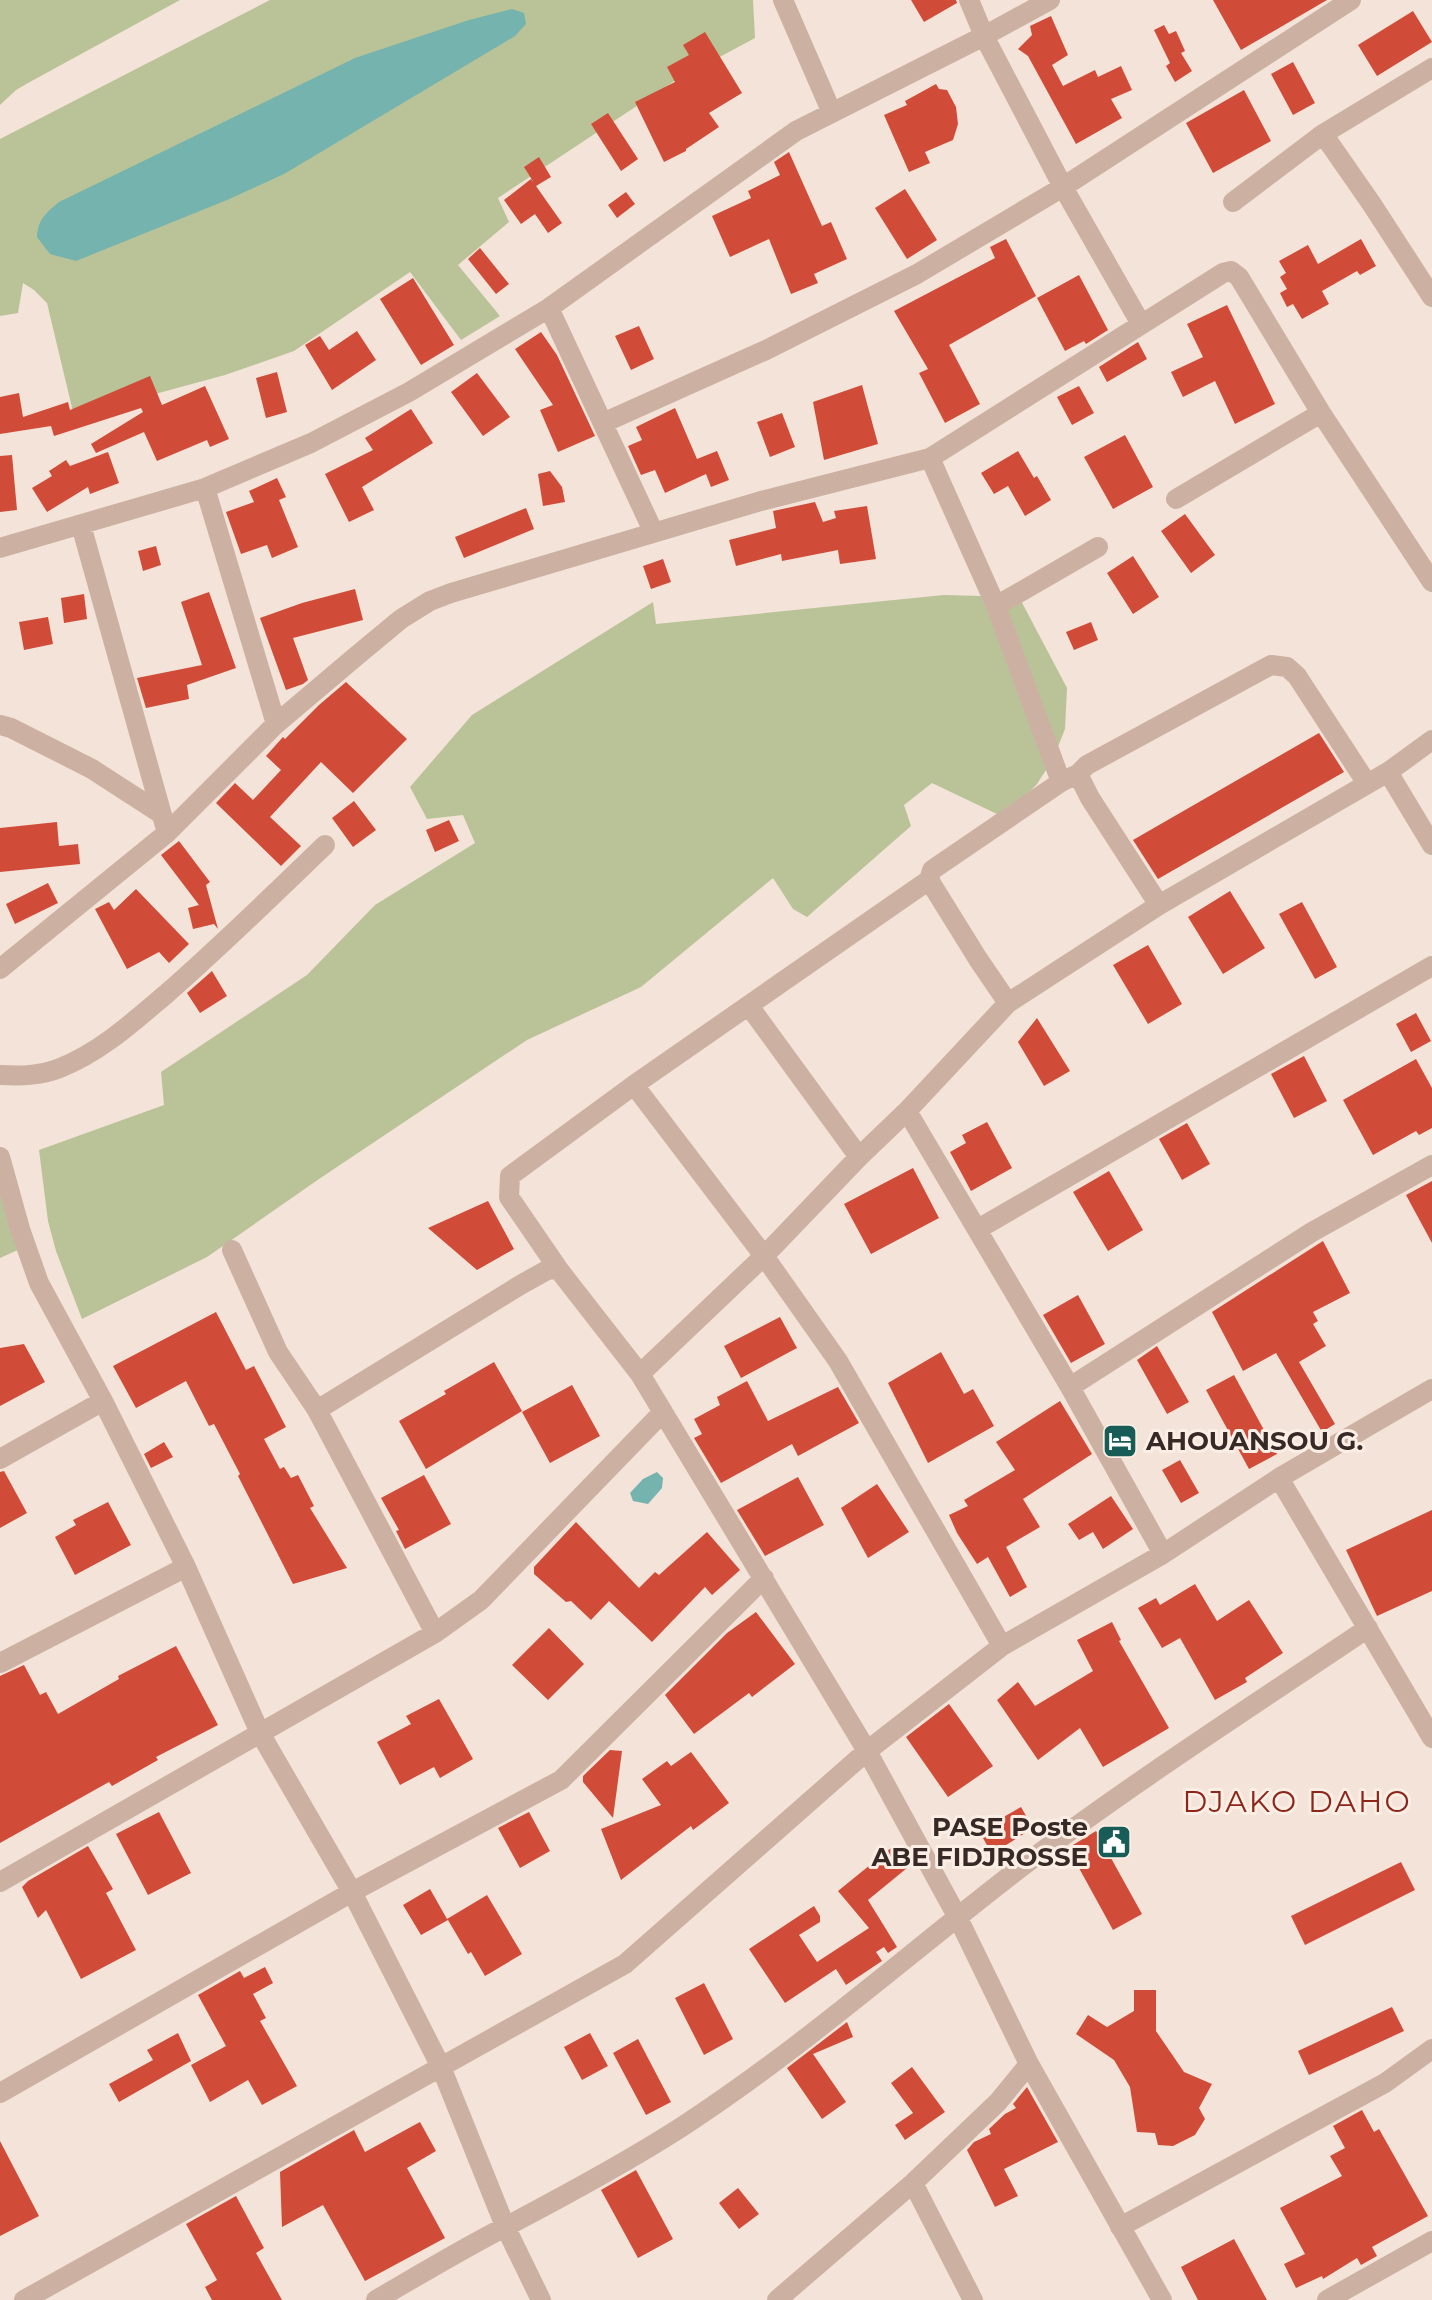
<svg xmlns="http://www.w3.org/2000/svg" width="1432" height="2300" viewBox="0 0 1432 2300" font-family="Montserrat,sans-serif">
<style>
.green{fill:#bac397}
.water{fill:#74b3ae}
.building{fill:#d14b39}
.lines{fill:none;stroke-linecap:round;stroke-linejoin:round}
.minor{stroke:#ccb1a3;stroke-width:20}
.labels{text-anchor:middle;dominant-baseline:central;stroke-width:6;stroke-linejoin:round;paint-order:stroke}
.poi-label{font-size:26px;font-weight:bold;fill:#372926;stroke:#fbeee5;text-anchor:start}
.quarter-label{font-size:30px;letter-spacing:2px;fill:#8d2518;stroke:#fbeee5}
</style>
<rect width="100%" height="100%" fill="#f3e3d8"/>
<!-- green -->
<path class="green" d="M0,0H180L28,83L16,90L0,105Z
M270,0H753L755,38L673,82L498,198L509,222L458,265L500,316L461,340L410,272L294,351L225,375L74,416L47,303L34,290L23,283L18,313L0,316V139Z
M944,595L1019,597L1067,688L1065,729L1053,759L1037,784L1017,805L997,814L932,783L904,805L911,826L807,917L793,909L773,878L641,987L527,1040L319,1179L207,1257L82,1319L56,1251L48,1221L39,1150L164,1105L161,1072L307,975L375,905L475,843L463,815L427,819L410,787L472,715L653,602L656,624Z
M0,1180L20,1249L0,1258Z"/>
<!-- water -->
<path class="water" d="M512,9L524,13L526,24L515,36L284,174L227,200L76,261L50,254L37,237C38,219 46,213 59,202L355,58L469,20Z
M657,1472L663,1478L662,1488L648,1504L633,1501L630,1493L643,1479Z"/>
<!-- building -->
<path class="building" d="M911,0H956L957,3L924,22Z
M1213,0H1327L1241,50Z
M1413,11L1432,42L1377,76L1358,45Z
M1051,16L1068,55L1052,65L1063,86L1095,70L1098,77L1121,66L1132,90L1111,99L1122,118L1076,144L1028,56L1018,49L1032,35L1030,26Z
M1164,25L1169,34L1176,31L1185,51L1181,53L1192,71L1175,82L1166,66L1170,63L1154,30Z
M705,32L742,93L709,113L719,127L686,149V151L664,162L635,102L675,82L667,67L689,55L683,45Z
M1293,62L1315,103L1293,115L1271,74Z
M936,84L939,89L947,90L956,107L958,124L953,140L925,152L930,163L909,172L884,115L907,105L905,101Z
M1244,90L1271,141L1213,173L1186,123Z
M608,113L638,159L621,171L591,124Z
M789,152L822,226L831,222L847,259L814,274L818,283L791,294L769,239L730,257L712,216L751,198L748,191L780,175L774,162Z
M539,157L551,177L536,186L562,223L548,233L535,214L521,224L504,200L531,179L534,183L524,167Z
M905,189L937,240L907,259L875,208Z
M626,192L635,204L617,218L608,205Z
M1006,239L1036,296L949,345L980,404L945,423L919,373L928,369L894,311L995,258L990,247Z
M1361,239L1376,266L1360,275L1357,271L1322,291L1329,304L1302,319L1293,304L1287,307L1280,293L1287,289L1280,277L1286,273L1279,261L1308,245L1318,264Z
M480,248L509,284L496,294L468,259Z
M1079,275L1108,330L1086,344L1084,341L1065,351L1037,298Z
M413,278L454,345L421,365L380,299Z
M1227,305L1275,404L1235,424L1215,381L1183,397L1171,372L1203,357L1187,324Z
M639,326L654,359L631,370L615,336Z
M357,331L376,360L332,390L305,345L320,336L329,350Z
M541,332L557,355L595,436L558,452L540,410L553,405L515,349Z
M1138,342L1147,359L1107,382L1099,367Z
M277,372L287,412L266,418L256,378Z
M477,373L510,417L483,436L451,392Z
M150,376L162,405L205,386L229,439L210,447L207,440L157,461L144,432L96,453L91,444L143,412L141,408L54,436L51,426L0,434V397L19,393L23,417L68,402L70,410Z
M862,385L878,444L824,460L813,402Z
M1079,386L1094,413L1072,425L1057,397Z
M675,408L697,459L717,451L729,480L711,487L706,474L665,493L655,470L641,475L628,446L642,440L636,427Z
M411,409L433,443L362,487L374,510L349,522L325,474L373,450L365,438Z
M782,413L795,447L770,457L757,422Z
M1125,435L1153,487L1113,509L1084,457Z
M1018,451L1034,478L1037,476L1051,500L1025,516L1008,486L994,494L981,473Z
M108,452L119,483L90,494L88,487L47,512L32,488L52,476L49,471L66,460L70,466Z
M12,455L17,510L0,512V456Z
M550,471L562,487L565,502L543,506L538,474Z
M277,478L286,497L279,500L298,547L272,558L267,545L241,554L226,512L254,502L249,491Z
M815,502L823,522L836,518L834,511L867,506L876,559L840,564L838,550L782,561L781,554L736,566L729,540L776,528L773,511Z
M526,508L534,529L464,558L455,537Z
M1185,514L1215,555L1191,573L1161,531Z
M156,546L161,565L143,571L138,551Z
M1133,556L1159,597L1133,614L1107,573Z
M663,559L671,582L651,589L643,566Z
M355,589L363,620L293,638L308,680L303,684L286,690L260,618L302,603Z
M209,592L236,668L187,685L189,699L146,708L137,678L202,665L181,602Z
M84,594L87,619L64,623L61,598Z
M48,617L53,644L24,650L19,622Z
M1091,622L1098,640L1074,650L1066,632Z
M346,682L407,739L353,793L321,762L270,817L301,846L281,866L216,803L235,783L253,800L281,770L266,756L283,737L285,739L319,705Z
M1319,733L1344,772L1158,879L1133,840Z
M354,801L376,830L353,847L332,818Z
M449,820L459,841L435,852L426,830Z
M57,822L59,846L78,844L80,864L0,872V828Z
M179,841L210,882L206,885L218,929L214,924L193,929L188,908L199,905L161,855Z
M48,883L58,903L15,924L6,904Z
M136,889L189,944L169,963L159,952L127,969L95,909L109,902L114,910Z
M1230,891L1265,948L1223,974L1188,917Z
M1302,902L1337,967L1315,979L1279,914Z
M1148,945L1182,1004L1148,1024L1113,965Z
M212,971L227,996L200,1013L187,993Z
M1416,1013L1431,1041L1411,1052L1396,1024Z
M1037,1018L1070,1071L1044,1086L1018,1042Z
M1304,1056L1327,1101L1294,1118L1271,1074Z
M1416,1059L1432,1088V1128L1419,1135L1416,1131L1373,1155L1343,1100Z
M987,1122L1012,1168L971,1191L950,1152L966,1143L962,1135Z
M1187,1123L1210,1164L1182,1180L1159,1139Z
M913,1168L939,1218L871,1254L844,1204Z
M1109,1171L1143,1230L1108,1251L1073,1192Z
M1432,1181V1243L1406,1195Z
M488,1201L514,1249L477,1270L428,1228Z
M1323,1241L1350,1293L1313,1312L1318,1321L1313,1324L1326,1346L1299,1362L1335,1424L1322,1432L1276,1353L1243,1371L1212,1312Z
M1078,1295L1105,1344L1071,1363L1043,1315Z
M216,1312L246,1370L254,1366L286,1427L264,1439L280,1469L284,1467L291,1478L298,1475L314,1506L310,1508L347,1568L293,1584L238,1476L240,1474L214,1424L209,1426L186,1381L136,1408L113,1366Z
M780,1317L797,1348L741,1378L724,1346Z
M24,1344L45,1382L0,1406V1348Z
M1157,1346L1189,1402L1167,1414L1137,1360Z
M941,1352L964,1394L973,1389L994,1426L928,1463L888,1383Z
M494,1362L522,1411L426,1469L399,1421L446,1394L444,1391Z
M1234,1375L1277,1454L1249,1469L1206,1390Z
M747,1381L768,1421L838,1387L859,1423L798,1456L792,1444L721,1483L694,1438L702,1434L694,1419L720,1405L717,1397Z
M572,1385L600,1436L550,1463L522,1412Z
M1060,1401L1092,1454L1023,1499L1040,1527L1006,1547L1027,1587L1010,1597L988,1557L977,1564L957,1533L949,1515L968,1506L964,1500L1015,1470L996,1442Z
M164,1442L173,1457L151,1468L144,1454Z
M1180,1460L1199,1493L1181,1503L1162,1470Z
M4,1471L27,1513L0,1528V1472Z
M424,1475L451,1524L405,1549L396,1531L399,1530L381,1498Z
M798,1477L824,1525L765,1556L737,1510Z
M877,1484L909,1532L868,1558L841,1508Z
M1111,1496L1133,1529L1103,1549L1093,1532L1079,1540L1068,1524Z
M108,1502L131,1545L75,1575L55,1537L76,1525L73,1520Z
M1432,1510V1591L1377,1616L1346,1550Z
M576,1522L639,1588L655,1572L659,1575L707,1532L740,1570L712,1595L705,1587L652,1642L609,1601L591,1620L571,1601L566,1602L534,1574V1567Z
M1195,1584L1217,1621L1249,1600L1283,1653L1245,1678L1247,1682L1215,1700L1180,1638L1162,1648L1138,1608L1156,1598L1160,1605Z
M756,1612L795,1664L752,1697L749,1693L694,1734L665,1695L727,1633Z
M1112,1622L1121,1640L1119,1641L1169,1728L1103,1767L1080,1728L1038,1760L997,1700L1018,1682L1035,1706L1093,1671L1077,1640Z
M549,1628L584,1664L548,1700L512,1665Z
M176,1646L218,1725L156,1757L158,1760L112,1786L109,1782L0,1843V1676L24,1665L40,1695L46,1692L58,1714L119,1679L118,1676Z
M439,1699L473,1759L440,1778L434,1767L400,1785L377,1742L411,1724L406,1716Z
M949,1704L993,1766L948,1797L906,1737Z
M610,1750L622,1751L613,1818L583,1782V1776Z
M691,1752L729,1803L693,1830L691,1826L621,1880L601,1829L661,1805L642,1779L667,1761L671,1766Z
M1021,1807L1033,1828L992,1854L979,1831Z
M159,1812L191,1873L148,1895L116,1834Z
M529,1812L550,1851L520,1868L498,1828Z
M1096,1831L1142,1914L1113,1930L1068,1848Z
M88,1846L113,1889L106,1893L136,1950L81,1979L46,1910L38,1918L22,1887L28,1881Z
M891,1848L907,1868L868,1900L897,1947L888,1953L884,1947L876,1952L882,1961L846,1985L836,1969L785,2003L749,1949L814,1906L820,1916V1922L799,1935L817,1962L869,1928L838,1891Z
M1401,1862L1415,1890L1305,1945L1291,1916Z
M430,1889L447,1919L487,1895L522,1954L485,1976L471,1952L468,1954L448,1920L421,1935L403,1905Z
M265,1967L273,1983L253,1994L266,2018L260,2021L297,2086L262,2105L248,2080L210,2102L191,2065L226,2046L198,1995L240,1971L244,1978Z
M704,1983L733,2039L704,2055L675,1998Z
M1134,1990H1156V2031L1184,2072L1212,2084L1199,2108L1205,2119L1195,2135L1173,2146L1158,2145L1155,2133L1137,2132L1130,2087L1114,2060L1076,2034L1088,2015L1107,2027L1134,2011Z
M1392,2007L1404,2031L1309,2075L1298,2051Z
M847,2022L853,2037L813,2054L846,2102L822,2119L787,2068Z
M178,2033L191,2061L119,2102L109,2084L153,2060L147,2050Z
M590,2033L608,2066L582,2080L564,2047Z
M638,2039L671,2102L646,2115L613,2053Z
M912,2067L945,2112L905,2140L895,2125L913,2113L891,2083Z
M1027,2087L1058,2142L1004,2169L1018,2196L995,2207L967,2150L974,2142L991,2134L989,2129L1005,2114L1016,2108L1013,2104Z
M1362,2110L1374,2132L1379,2129L1428,2216L1372,2247L1377,2256L1361,2265L1357,2258L1323,2279L1322,2276L1296,2288L1284,2264L1305,2254L1280,2208L1342,2176L1330,2156L1345,2148L1333,2126Z
M420,2122L436,2151L407,2168L445,2238L365,2281L323,2205L282,2227L280,2172L354,2130L365,2152Z
M0,2141L39,2216L0,2236Z
M636,2170L673,2239L638,2258L601,2190Z
M738,2188L759,2214L739,2229L719,2203Z
M236,2196L264,2248L256,2253L282,2300H212L205,2287L217,2280L186,2224Z
M1234,2239L1267,2300H1198L1181,2267Z"/>
<g class="lines">
<!-- minor -->
<path class="minor" d="M783,0L832,113
M969,0L984,36L1063,187L1141,324
M1323,134L1371,203L1432,297
M1233,202L1323,134L1432,68
M549,308L653,531
M603,423L766,350L917,274L1063,187L1351,0
M930,458L996,606L1098,547
M205,488L276,724
M1176,499L1321,413
M81,525L167,833
M0,548L205,488L311,443L409,392L549,308L796,131L984,36L1050,0
M996,606L1061,782
M0,725L11,728L92,769L160,813
M1388,772L1432,845
M1159,905L1090,798L1078,774L1087,765L1271,665L1287,667L1297,676L1366,782
M0,969L167,833L276,724L354,658L401,619L430,601L451,593L761,501L930,458L1223,273L1231,271L1239,277L1321,413L1432,582
M1008,1003L978,959L929,880L932,870L1061,782L1078,774
M749,1006L859,1157
M0,1075C21,1076 40,1076 60,1068C100,1052 132,1023 165,995C220,947 272,896 325,845
M634,1085L764,1256L838,1361L1002,1646
M907,1111L1070,1387L1163,1554
M0,1157L20,1229L39,1283L103,1401L186,1567L260,1733L352,1892L441,2067L505,2226L541,2300
M978,1229L1432,966
M232,1250L278,1352L317,1410L435,1633
M559,1270L509,1197L510,1176L634,1085L929,880
M640,1374L764,1256L859,1157L907,1111L1008,1003L1159,905L1388,772L1432,740
M1070,1387L1312,1232L1432,1165
M317,1410L522,1284L549,1269L559,1270L640,1374L867,1751L958,1918L1029,2064L1162,2300
M0,1459L103,1401
M1279,1478L1432,1738
M0,1663L186,1567
M0,1882L435,1633L481,1600L663,1412
M0,2093L352,1892L561,1780L764,1578
M913,2183L973,2300
M1120,2227L1385,2083L1432,2049
M24,2300L625,1964L867,1751L1002,1646L1163,1554L1279,1478L1432,1389
M376,2300C419,2275 462,2249 507,2226C566,2195 624,2164 680,2128C800,2050 907,1955 1020,1868C1132,1783 1251,1707 1368,1628
M777,2300L913,2183L998,2102L1029,2064
M1327,2300L1432,2241"/>
</g>
<!-- icons -->
<defs>
<g id="hotel-square" transform="scale(1.8)"><rect x="-9" y="-9" width="18" height="18" rx="4" fill="#185c58" stroke="#fbeee5"/><path d="M-6-4.5h1.5V1H6V5H4.5V3h-9V5H-6ZM-4 0a1.8 1.8 0 1 1 3.6 0ZM.5 0V-2.5h3Q6-2.5 6 0Z" fill="#fff"/></g>
<g id="civic-square" transform="scale(1.8)"><rect x="-9" y="-9" width="18" height="18" rx="4" fill="#185c58" stroke="#fbeee5"/><path d="M-.6-6.5H3V-4.5H.6V-3L4-1V1h2V6H-6V1h2V-1L-.6-3ZM-1.2 2.5V6h2.4V2.5Z" fill="#fff"/></g>
</defs>
<g fill-rule="evenodd">
<use href="#hotel-square" x="1120" y="1441"/>
<use href="#civic-square" x="1114" y="1842"/>
</g>
<g class="labels">
<!-- poi labels -->
<g class="poi-label">
<text x="1146" y="1441">AHOUANSOU G.</text>
<text x="1088" y="1827" text-anchor="end">PASE Poste<tspan x="1088" dy="30">ABE FIDJROSSE</tspan></text>
</g>
<!-- quarter labels -->
<g class="quarter-label">
<text x="1297" y="1801">DJAKO DAHO</text>
</g>
</g>
</svg>
